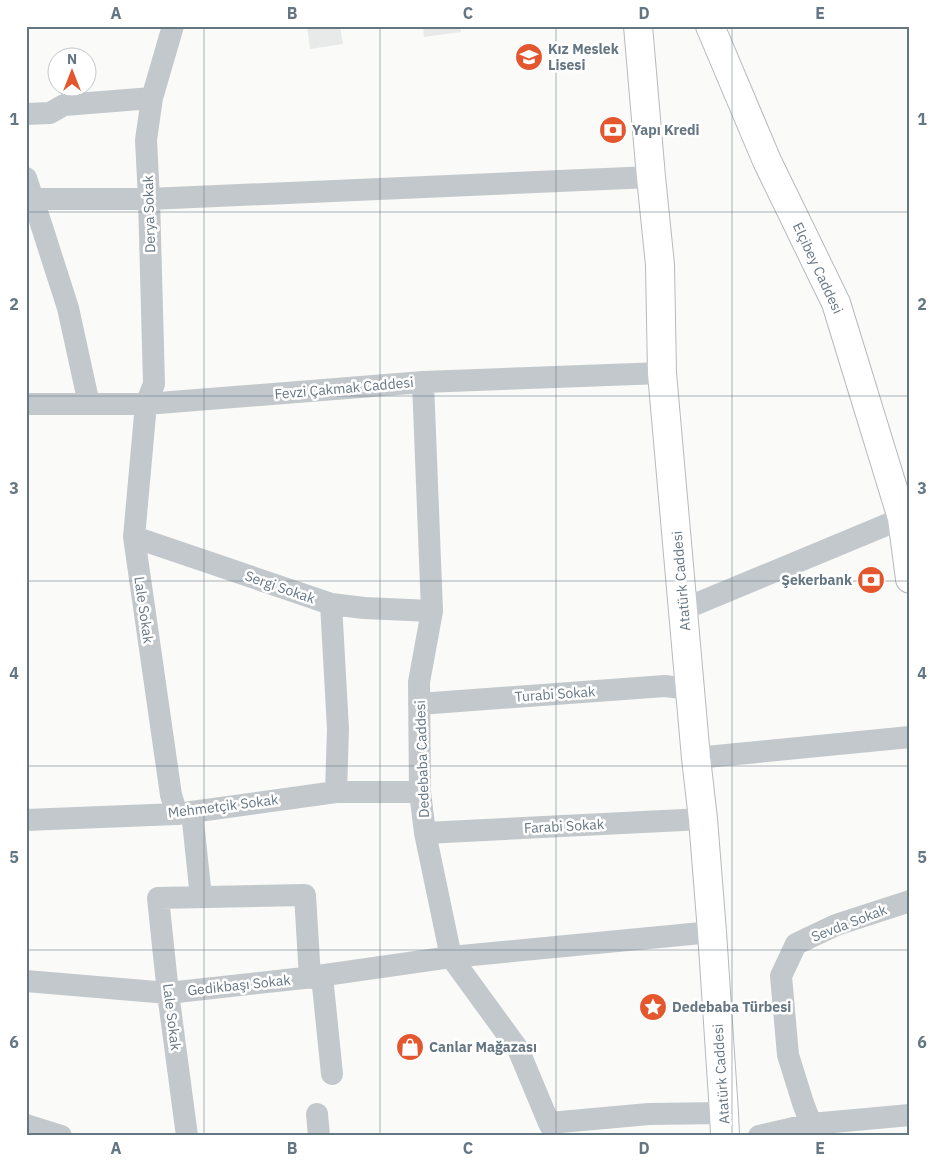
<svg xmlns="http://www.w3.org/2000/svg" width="936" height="1162" viewBox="0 0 936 1162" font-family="'IBM Plex Sans',sans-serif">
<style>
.built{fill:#e8e9e9}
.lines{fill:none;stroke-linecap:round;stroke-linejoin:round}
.major-casing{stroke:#b5babe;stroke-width:30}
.minor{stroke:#c3c8cc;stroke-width:22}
.major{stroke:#fff;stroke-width:28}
.grid{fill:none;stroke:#657683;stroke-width:1;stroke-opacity:0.55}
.labels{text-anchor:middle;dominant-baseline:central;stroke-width:5;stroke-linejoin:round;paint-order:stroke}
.poi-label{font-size:14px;font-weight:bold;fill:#657683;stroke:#fff;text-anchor:start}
.street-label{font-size:14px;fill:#657683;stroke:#fff}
.neatline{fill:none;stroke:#657683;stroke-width:2}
.grid-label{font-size:16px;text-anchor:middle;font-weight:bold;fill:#657683}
</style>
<rect width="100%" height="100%" fill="#fafaf8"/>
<!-- built -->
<path class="built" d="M307,26H340L343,44L310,49Z
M423,26H460L461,32L424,37Z"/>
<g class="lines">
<!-- major casing -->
<g class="major-casing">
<path id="major" d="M638,26L651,177L660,265L662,373L696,758L703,819L712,932L724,1113L725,1136
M710,26L767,161L836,303L902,518L910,579"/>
</g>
<!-- minor -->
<path class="minor" d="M173,26L152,98L146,140L149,199L154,384L146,404L134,537L171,795L177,814
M26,114L50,113L64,105L152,98
M26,178L33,199H149L651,177
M33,199L68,308L89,404
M423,382L432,611L419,682L420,792L425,833L451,957L518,1049L549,1123L556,1136
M26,404H146L423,382L662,373
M134,537L331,604L364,608L432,611
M331,604L338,729L336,792
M684,609L910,515
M419,704L665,686L690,689
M696,758L910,737
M192,812L201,897
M26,820L177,814L336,792H420
M425,833L703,819
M322,976L332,1074
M26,981L168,993L304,978L451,957L712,932
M317,1114L319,1136
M549,1123L649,1114L724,1113
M811,1124L803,1103L788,1055L781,976L796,944L836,925L910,901
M26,1125L61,1136
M187,1136L168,993L158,898L305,895L310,978
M759,1136L811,1124L910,1115"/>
<!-- major -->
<use href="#major" class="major"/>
</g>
<!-- grid -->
<path class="grid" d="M204,26V1136M380,26V1136M556,26V1136M732,26V1136M26,212H910M26,396H910M26,581H910M26,766H910M26,950H910"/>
<!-- icons -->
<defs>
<g id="school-disc" transform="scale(1.4375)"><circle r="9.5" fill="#e4572e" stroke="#fff"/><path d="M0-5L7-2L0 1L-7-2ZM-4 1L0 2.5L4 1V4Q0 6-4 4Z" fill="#fff"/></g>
<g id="bank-disc" transform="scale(1.4375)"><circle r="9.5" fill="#e4572e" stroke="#fff"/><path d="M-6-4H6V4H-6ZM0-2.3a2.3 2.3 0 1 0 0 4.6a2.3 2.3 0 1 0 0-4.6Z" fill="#fff"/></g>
<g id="sight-disc" transform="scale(1.4375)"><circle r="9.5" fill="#e4572e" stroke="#fff"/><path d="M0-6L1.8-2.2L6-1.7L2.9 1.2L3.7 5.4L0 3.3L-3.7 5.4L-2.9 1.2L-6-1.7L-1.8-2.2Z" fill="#fff"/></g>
<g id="shop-disc" transform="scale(1.4375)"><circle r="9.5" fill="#e4572e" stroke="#fff"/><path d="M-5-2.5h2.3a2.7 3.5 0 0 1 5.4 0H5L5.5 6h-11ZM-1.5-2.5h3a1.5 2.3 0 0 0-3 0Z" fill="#fff"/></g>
</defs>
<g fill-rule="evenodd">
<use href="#school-disc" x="529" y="57"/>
<use href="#bank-disc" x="613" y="130"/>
<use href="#bank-disc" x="871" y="580"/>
<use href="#sight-disc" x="653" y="1007"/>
<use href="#shop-disc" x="410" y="1047"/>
</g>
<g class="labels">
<!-- poi labels -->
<g class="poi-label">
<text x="548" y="49">Kız Meslek<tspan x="548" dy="16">Lisesi</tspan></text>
<text x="632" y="130">Yapı Kredi</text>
<text x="852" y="580" text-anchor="end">Şekerbank</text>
<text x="672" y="1007">Dedebaba Türbesi</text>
<text x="429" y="1047">Canlar Mağazası</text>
</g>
<!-- street labels -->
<g class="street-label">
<text transform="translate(149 214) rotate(-92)">Derya Sokak</text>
<text transform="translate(818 268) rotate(65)">Elçibey Caddesi</text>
<text transform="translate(344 388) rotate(-5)">Fevzi Çakmak Caddesi</text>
<text transform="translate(681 581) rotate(-95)">Atatürk Caddesi</text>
<text transform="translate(280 587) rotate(19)">Sergi Sokak</text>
<text transform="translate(144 610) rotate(82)">Lale Sokak</text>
<text transform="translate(555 694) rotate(-4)">Turabi Sokak</text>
<text transform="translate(422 759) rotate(-92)">Dedebaba Caddesi</text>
<text transform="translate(223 806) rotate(-7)">Mehmetçik Sokak</text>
<text transform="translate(564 826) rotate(-3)">Farabi Sokak</text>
<text transform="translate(849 923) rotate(-21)">Sevda Sokak</text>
<text transform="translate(239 985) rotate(-6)">Gedikbaşı Sokak</text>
<text transform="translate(172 1017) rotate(83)">Lale Sokak</text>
<text transform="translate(721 1074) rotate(-94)">Atatürk Caddesi</text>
</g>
</g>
<!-- border -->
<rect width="936" height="1162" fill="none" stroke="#ffffff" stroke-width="55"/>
<!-- north arrow -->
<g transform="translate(72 72)"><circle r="24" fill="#ffffff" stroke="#c1c8cd"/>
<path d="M0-4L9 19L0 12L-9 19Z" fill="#e4572e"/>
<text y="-8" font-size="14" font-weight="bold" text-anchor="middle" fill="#657683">N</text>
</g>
<rect x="28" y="28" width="880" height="1106" class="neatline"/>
<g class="grid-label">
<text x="116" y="19">A</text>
<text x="292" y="19">B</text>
<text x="468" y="19">C</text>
<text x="644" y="19">D</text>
<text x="820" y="19">E</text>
<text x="14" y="125">1</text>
<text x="922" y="125">1</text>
<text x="14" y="310">2</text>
<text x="922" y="310">2</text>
<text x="14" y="494">3</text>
<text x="922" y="494">3</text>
<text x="14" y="679">4</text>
<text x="922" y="679">4</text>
<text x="14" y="863">5</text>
<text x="922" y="863">5</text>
<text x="14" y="1048">6</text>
<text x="922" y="1048">6</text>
<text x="116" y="1154">A</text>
<text x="292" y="1154">B</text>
<text x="468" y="1154">C</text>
<text x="644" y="1154">D</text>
<text x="820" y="1154">E</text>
</g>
</svg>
